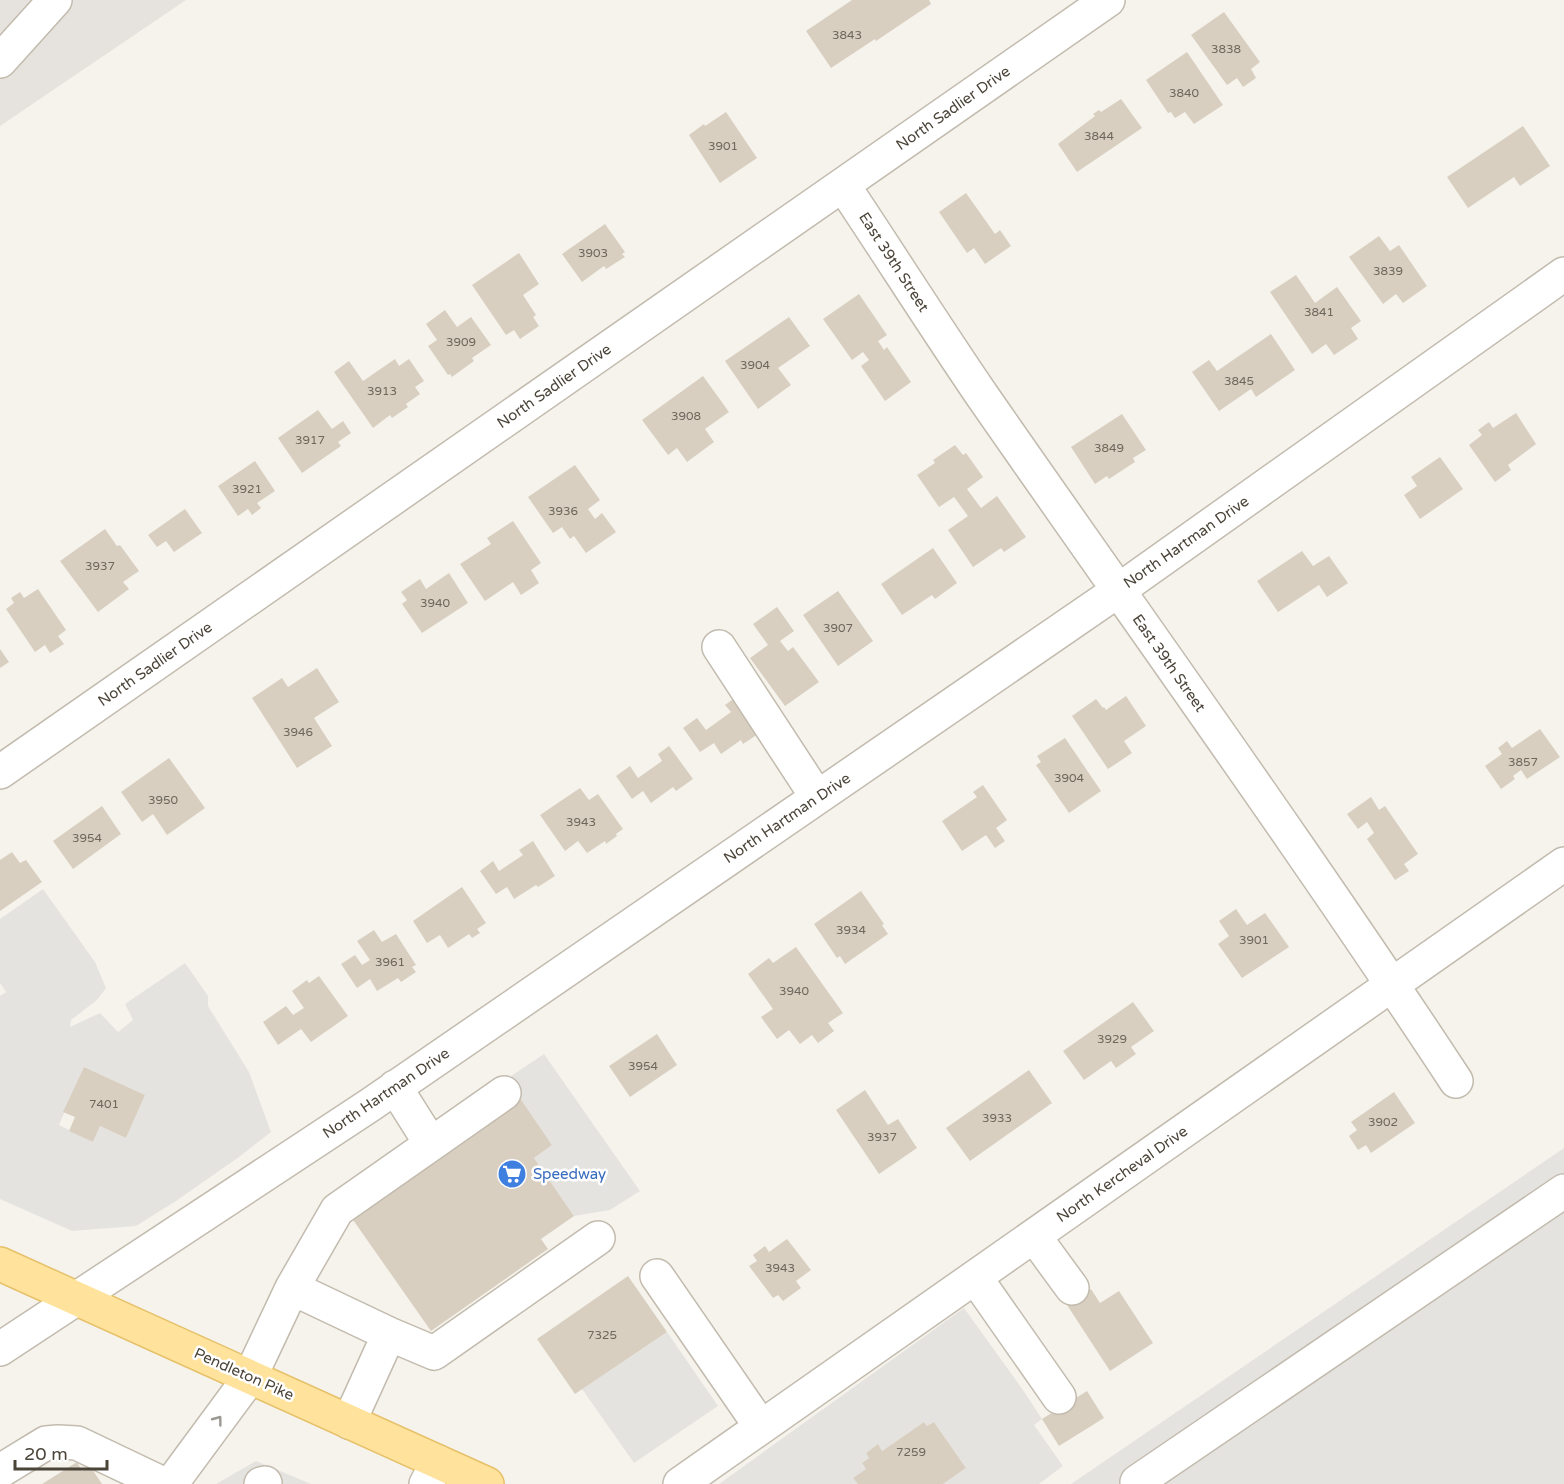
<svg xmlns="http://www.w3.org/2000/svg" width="1564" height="1484" viewBox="0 0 1564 1484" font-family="'Varela Round',sans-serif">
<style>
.industrial{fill:#e6e2dd}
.parking{fill:#e5e3e0;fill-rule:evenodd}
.building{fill:#d8cfc1}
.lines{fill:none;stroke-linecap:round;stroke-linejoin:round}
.minor-casing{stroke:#c2bbae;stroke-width:36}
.major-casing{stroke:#e6c16a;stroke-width:36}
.minor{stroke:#fff;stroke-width:33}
.major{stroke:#ffe39c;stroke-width:33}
.oneway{stroke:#9c9892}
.labels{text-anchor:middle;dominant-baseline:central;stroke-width:5;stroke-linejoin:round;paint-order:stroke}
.number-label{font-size:12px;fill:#6e675b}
.street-label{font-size:15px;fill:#4b4439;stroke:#fff}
.shop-label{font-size:15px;fill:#366cbe;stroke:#fff;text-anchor:start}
</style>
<rect width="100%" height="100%" fill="#f6f3ec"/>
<!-- industrial -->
<path class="industrial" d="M0,0H186L0,126Z"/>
<!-- parking -->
<path class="parking" d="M43,889L95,962L106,988L97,1000L71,1020L70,1027L100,1013L118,1032L133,1020L125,1004L185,963L208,996V1006L249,1072L271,1132L239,1157L176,1201L136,1226L72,1231L0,1199V996L6,992L0,983V919ZM84,1067L145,1095L126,1138L100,1126L93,1142L59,1125Z
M544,1054L640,1191L610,1210L574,1216L534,1158L552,1145L520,1098L508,1078Z
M1564,1148V1484H1152L1140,1469L1118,1484H1071Z
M964,1308L1023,1390L1042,1419L1034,1425L1063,1466L1039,1484H943L966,1468L934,1422L927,1426L924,1422L882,1451L878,1444L866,1453L869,1458L862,1463L866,1469L854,1478L858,1484H719Z
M667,1332L718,1406L634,1463L582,1389Z
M256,1461L311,1484H216Z"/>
<!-- building -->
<path class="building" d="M852,0H929L931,4L876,41L875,39L831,68L806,31Z
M1224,12L1260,62L1251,69L1256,78L1243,87L1237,78L1227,85L1191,35Z
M1187,52L1223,105L1194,124L1185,112L1175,118L1171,112L1168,113L1146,80Z
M1121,99L1142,128L1077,172L1058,144L1095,116L1093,114L1099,110L1101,112Z
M726,112L757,158L720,183L689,135L704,124L705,126Z
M1523,126L1550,166L1520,186L1514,177L1468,208L1447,177Z
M966,193L995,234L1000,230L1011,246L985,264L974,248L967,253L939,212Z
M605,224L625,252L622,254L625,257L606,269L604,266L582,282L562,254Z
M1379,236L1390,251L1399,245L1427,286L1403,303L1396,294L1383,304L1349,257Z
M519,253L539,284L523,295L536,315L533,317L539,326L520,339L514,330L506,335L472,285Z
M1296,275L1315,303L1337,287L1361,321L1351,328L1358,339L1334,355L1326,344L1312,354L1270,292Z
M859,294L887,335L878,341L884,350L887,347L911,382L885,401L861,366L869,360L863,352L852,360L823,319Z
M445,310L457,327L471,317L491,345L472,358L474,361L452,377L450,374L448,375L428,346L437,340L426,324Z
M789,317L810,346L778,368L791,385L758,409L725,361Z
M1271,334L1295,370L1256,397L1251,389L1219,411L1192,372L1209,360L1217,371Z
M395,359L399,366L409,359L424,381L415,387L420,394L406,404L408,407L392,418L390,415L373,428L334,372L349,361L363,381Z
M703,376L729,412L705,429L714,442L687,462L677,448L668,455L642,420Z
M318,410L332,429L343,421L351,433L338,442L341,446L302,473L278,438Z
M1516,413L1536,444L1508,465L1511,470L1495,482L1469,445L1482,435L1478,430L1489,422L1493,428Z
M1122,414L1146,450L1133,458L1135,462L1109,479L1107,476L1095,484L1071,447Z
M955,445L963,455L966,453L983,477L967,489L981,508L997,496L1026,537L1004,552L1001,548L973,567L948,530L968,516L954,497L939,507L917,475L935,463L933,460Z
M1440,457L1463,489L1420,519L1404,495L1417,486L1411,477Z
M255,461L275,491L257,503L261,508L252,515L248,509L238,516L218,486Z
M575,465L600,500L588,509L595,519L602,513L616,532L586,553L574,536L570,539L562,527L553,533L528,497Z
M185,509L202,533L174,552L166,541L157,547L148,535Z
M513,521L541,563L531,570L539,583L521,595L513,582L485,601L460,564L491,544L487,538Z
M105,529L117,546L120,545L139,571L123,582L129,589L98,612L60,561Z
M933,548L957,583L935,599L932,595L902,615L881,584Z
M1302,551L1313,566L1329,556L1348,583L1327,597L1319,585L1278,612L1257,581Z
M449,573L468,603L422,633L402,604L407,600L401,592L420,579L426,589Z
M38,589L66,630L58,636L64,644L50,653L45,645L35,652L6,609L14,603L11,598L20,592L24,598Z
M838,591L873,641L838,666L803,615Z
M777,607L794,631L780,641L788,651L793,647L819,682L785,706L750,658L768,645L753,624Z
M0,649L9,662L0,668Z
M317,668L339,702L314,718L332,746L297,768L252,698L282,678L288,687Z
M1126,696L1146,726L1124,741L1132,753L1108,769L1072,716L1096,699L1103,708L1104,707L1106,710Z
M736,697L761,732L743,744L741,740L721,754L714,743L700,752L683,728L697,718L706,730L731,712L725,705Z
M1540,729L1560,757L1527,779L1521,770L1513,776L1515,779L1501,789L1485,766L1502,754L1498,748L1507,741L1512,748Z
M1065,738L1101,791L1069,813L1036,765L1041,762L1037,756Z
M669,746L693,779L676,791L673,787L651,803L643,791L632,799L616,776L630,766L638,778L662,761L658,754Z
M169,758L205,808L167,835L153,814L142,822L121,792Z
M983,785L1007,820L996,828L1005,841L995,848L986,835L962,851L942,821L977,797L973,792Z
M580,788L589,800L598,794L623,829L616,834L617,836L606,844L605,841L587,853L578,841L565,851L540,815Z
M1371,797L1379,810L1385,806L1418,854L1404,864L1409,871L1395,880L1367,839L1374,833L1367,822L1358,829L1347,814Z
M102,806L121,834L73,869L53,841Z
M533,841L555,876L538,887L536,885L514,899L507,887L496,894L480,871L493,861L499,871L523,855L519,850Z
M12,852L20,863L26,860L42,882L0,911V860Z
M462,887L486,923L477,929L480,933L472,938L469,934L448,948L440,935L427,943L413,921Z
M861,891L884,924L882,925L888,934L845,964L840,956L837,958L814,924Z
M1236,909L1247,925L1265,913L1289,947L1242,978L1218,944L1229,936L1219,921Z
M374,930L382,942L396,934L416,965L412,967L416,972L401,982L398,978L377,991L370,979L357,988L341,964L355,955L362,965L370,960L357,941Z
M796,947L843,1013L828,1023L834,1031L818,1043L812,1035L800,1044L789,1030L777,1039L761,1017L773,1009L748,974L769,958L773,963Z
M319,976L348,1016L311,1042L301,1029L278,1045L263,1022L286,1006L293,1015L304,1008L292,991L307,980L309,983Z
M1133,1002L1154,1031L1131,1047L1136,1054L1116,1068L1111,1061L1084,1080L1063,1051Z
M657,1034L677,1065L630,1097L609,1066Z
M84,1067L145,1095L126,1138L100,1126L93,1142L69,1131L75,1117L63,1112Z
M1029,1070L1052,1103L970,1161L946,1128Z
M865,1090L888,1125L898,1119L917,1148L879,1174L836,1110Z
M1394,1092L1415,1123L1371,1153L1366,1145L1358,1150L1349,1136L1357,1130L1351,1122Z
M520,1098L552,1145L534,1158L574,1216L541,1239L548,1249L431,1331L351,1217Z
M787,1239L811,1270L796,1281L801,1288L783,1301L778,1295L773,1298L749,1266L757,1261L753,1255L765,1246L769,1252Z
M628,1276L667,1332L575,1394L537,1339Z
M1091,1289L1100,1303L1119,1291L1153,1343L1110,1371L1067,1305Z
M1087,1391L1104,1418L1059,1446L1042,1419Z
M924,1422L927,1426L934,1422L966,1468L943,1484H858L853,1478L866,1469L862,1463L869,1458L866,1453L878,1444L882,1451Z
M77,1462L82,1471L90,1466L102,1484H42Z"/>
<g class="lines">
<!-- minor casing -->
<g class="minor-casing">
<path id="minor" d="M0,61L55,0
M843,185C889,254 934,325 981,394C1140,623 1303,848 1456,1081
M719,647L817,797
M0,772L1108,0
M395,1087L431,1144
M1034,1236L1072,1288
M657,1276L761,1427
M975,1277L1059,1397
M292,1288L337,1210L504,1093
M389,1334L434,1353L598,1238
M0,1349L370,1105L1119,590L1564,274
M0,1471L46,1443L58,1442L77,1443L163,1484
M1137,1482L1564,1191
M171,1484L250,1377L292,1288L389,1334L349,1422
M261,1484L265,1483
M426,1484L438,1462
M680,1484L1564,864"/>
</g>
<!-- major casing -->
<g class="major-casing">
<path id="major" d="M0,1264L487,1484"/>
</g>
<!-- minor -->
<use href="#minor" class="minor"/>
<!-- major -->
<use href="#major" class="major"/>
</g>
<!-- one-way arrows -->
<defs><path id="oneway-chevron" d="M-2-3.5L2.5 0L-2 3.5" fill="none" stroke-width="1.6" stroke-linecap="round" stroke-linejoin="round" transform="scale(1.5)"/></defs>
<use class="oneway" href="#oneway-chevron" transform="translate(218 1420) rotate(-53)"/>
<!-- icons -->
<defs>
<g id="supermarket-disc" transform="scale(1.5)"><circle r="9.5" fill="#3f7fe0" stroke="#fff"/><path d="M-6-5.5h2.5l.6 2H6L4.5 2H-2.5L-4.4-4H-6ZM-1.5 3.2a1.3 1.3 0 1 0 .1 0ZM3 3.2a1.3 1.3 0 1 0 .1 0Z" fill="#fff"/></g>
</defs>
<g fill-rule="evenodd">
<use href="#supermarket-disc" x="512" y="1174"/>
</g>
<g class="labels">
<!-- number labels -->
<g class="number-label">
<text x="847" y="35">3843</text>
<text x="1226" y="49">3838</text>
<text x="1184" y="93">3840</text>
<text x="1099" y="136">3844</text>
<text x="723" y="146">3901</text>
<text x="593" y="253">3903</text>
<text x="1388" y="271">3839</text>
<text x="1319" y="312">3841</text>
<text x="461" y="342">3909</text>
<text x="755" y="365">3904</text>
<text x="1239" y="381">3845</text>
<text x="382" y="391">3913</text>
<text x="686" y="416">3908</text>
<text x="310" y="440">3917</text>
<text x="1109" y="448">3849</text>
<text x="247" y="489">3921</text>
<text x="563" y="511">3936</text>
<text x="100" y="566">3937</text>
<text x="435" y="603">3940</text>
<text x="838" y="628">3907</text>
<text x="298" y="732">3946</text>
<text x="1523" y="762">3857</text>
<text x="1069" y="778">3904</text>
<text x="163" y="800">3950</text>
<text x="581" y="822">3943</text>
<text x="87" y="838">3954</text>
<text x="851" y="930">3934</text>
<text x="1254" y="940">3901</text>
<text x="390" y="962">3961</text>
<text x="794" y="991">3940</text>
<text x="1112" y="1039">3929</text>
<text x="643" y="1066">3954</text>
<text x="104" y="1104">7401</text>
<text x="997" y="1118">3933</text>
<text x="1383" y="1122">3902</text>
<text x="882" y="1137">3937</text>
<text x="780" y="1268">3943</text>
<text x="602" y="1335">7325</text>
<text x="911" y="1452">7259</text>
</g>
<!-- street labels -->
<g class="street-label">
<text transform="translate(953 108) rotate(-35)">North Sadlier Drive</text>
<text transform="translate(894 262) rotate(57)">East 39th Street</text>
<text transform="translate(554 386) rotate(-35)">North Sadlier Drive</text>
<text transform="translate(1186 542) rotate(-35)">North Hartman Drive</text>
<text transform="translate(1169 663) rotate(55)">East 39th Street</text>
<text transform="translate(155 664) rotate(-35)">North Sadlier Drive</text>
<text transform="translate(787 818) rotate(-34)">North Hartman Drive</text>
<text transform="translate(386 1093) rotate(-34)">North Hartman Drive</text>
<text transform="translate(1122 1174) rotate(-35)">North Kercheval Drive</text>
<text transform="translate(244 1374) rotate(24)">Pendleton Pike</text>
</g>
<!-- shop labels -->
<g class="shop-label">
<text x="533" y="1174">Speedway</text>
</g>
</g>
<!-- scale -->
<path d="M15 1460v9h92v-9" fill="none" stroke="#4b4439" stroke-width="3"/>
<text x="24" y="1460" font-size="18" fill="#4b4439" stroke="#ffffff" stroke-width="4.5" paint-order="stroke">20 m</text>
</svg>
